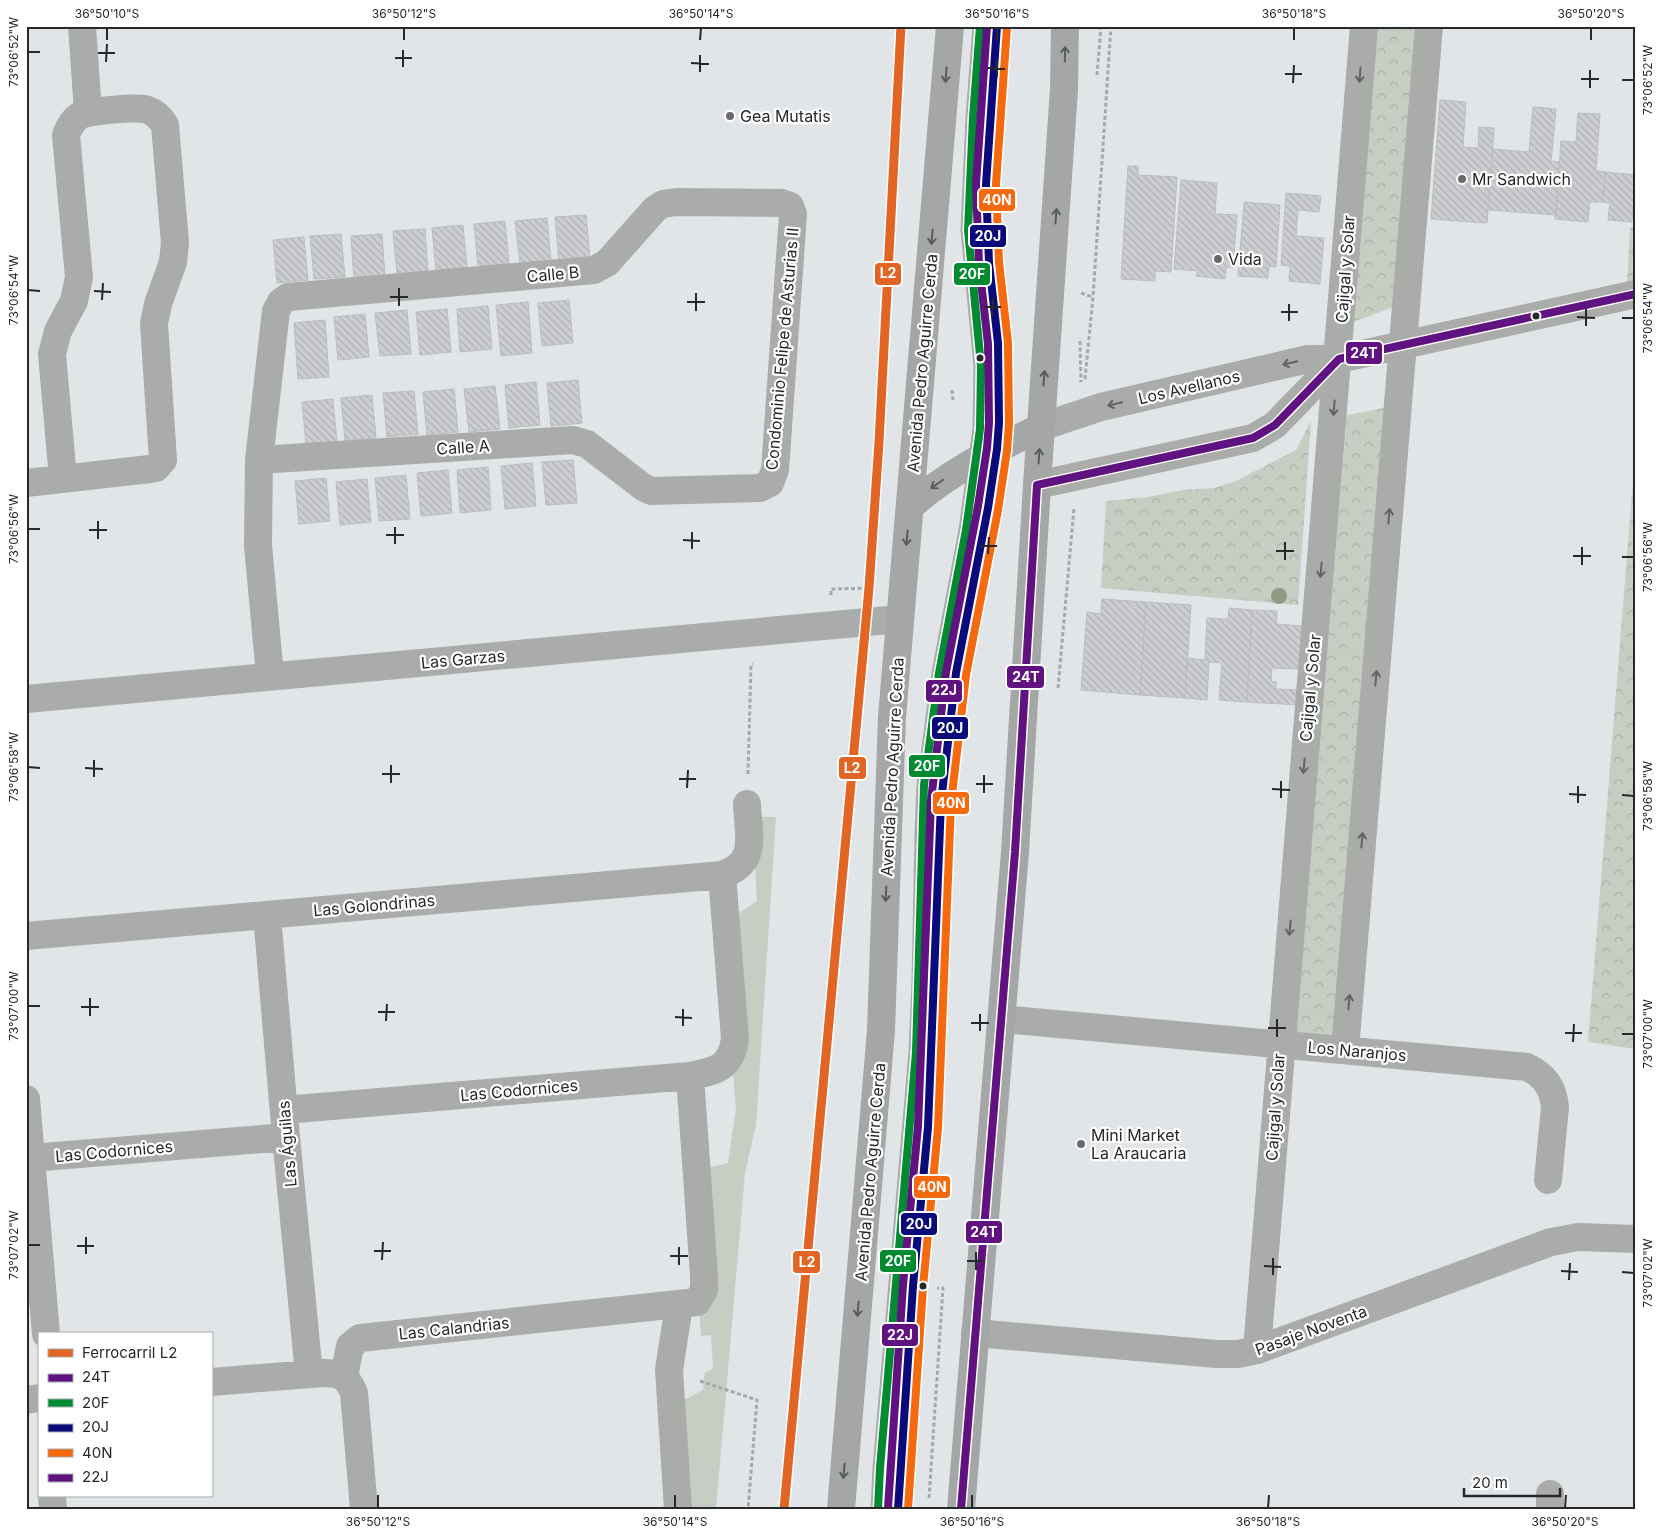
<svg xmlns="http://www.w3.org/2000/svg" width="1662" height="1535" viewBox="0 0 1662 1535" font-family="Inter,sans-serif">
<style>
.grass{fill:#c6cdc2}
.park{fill:url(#park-crowns)}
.building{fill:url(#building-back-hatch);stroke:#babdc0}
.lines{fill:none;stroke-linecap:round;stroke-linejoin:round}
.path{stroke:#a6a8a7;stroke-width:3;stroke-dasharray:4 2.5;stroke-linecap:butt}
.service{stroke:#aaacaa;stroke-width:15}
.minor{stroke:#aaacaa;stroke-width:28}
.tertiary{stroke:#aaacaa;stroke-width:28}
.trunk{stroke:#a4a7a6;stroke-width:28}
.bus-1-casing{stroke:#fff;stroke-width:11}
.bus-2-casing{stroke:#fff;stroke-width:11}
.bus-3-casing{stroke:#fff;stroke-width:11}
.bus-4-casing{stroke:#fff;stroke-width:11}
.bus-5-casing{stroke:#fff;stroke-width:11}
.bus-1{stroke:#5f1280;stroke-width:8}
.bus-2{stroke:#008a32;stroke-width:8}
.bus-3{stroke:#0a0a7a;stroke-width:8}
.bus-4{stroke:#f56a0f;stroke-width:8}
.bus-5{stroke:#5f1280;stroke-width:8}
.rail-1-casing{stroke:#fff;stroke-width:12}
.rail-1{stroke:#e36523;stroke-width:9}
.tree{fill:#8f9b83}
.oneway{stroke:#585b5c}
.oneway2{stroke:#616364}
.ticks{fill:none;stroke:#26282b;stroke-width:2}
.poi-dot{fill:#686a6d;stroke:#fff;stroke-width:2}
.bus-dot{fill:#26282b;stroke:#fff;stroke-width:2}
.labels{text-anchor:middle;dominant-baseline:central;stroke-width:4.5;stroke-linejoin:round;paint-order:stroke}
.poi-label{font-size:16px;fill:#26282b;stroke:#fff;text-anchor:start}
.street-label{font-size:16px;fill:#26282b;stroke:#fff}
.line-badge{stroke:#fff;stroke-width:2}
.badge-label{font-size:14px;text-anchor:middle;font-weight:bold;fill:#fff}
.neatline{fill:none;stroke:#26282b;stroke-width:2}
.ticks-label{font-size:12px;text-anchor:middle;fill:#26282b}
</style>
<defs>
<pattern id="park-crowns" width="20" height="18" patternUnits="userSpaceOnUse" patternTransform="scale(1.25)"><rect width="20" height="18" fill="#c6cdc2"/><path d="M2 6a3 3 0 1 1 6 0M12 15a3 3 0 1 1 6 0" fill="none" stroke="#aab0a7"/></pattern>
<pattern id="building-back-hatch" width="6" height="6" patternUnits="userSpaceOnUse" patternTransform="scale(1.25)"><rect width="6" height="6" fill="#ccced1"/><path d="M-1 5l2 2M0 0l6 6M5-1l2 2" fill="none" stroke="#afb1b4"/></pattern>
</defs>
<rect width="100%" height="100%" fill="#e2e5e8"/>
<!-- grass -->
<path class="grass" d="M752,817H776L756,1125L745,1173L716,1509H689L682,1401L703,1390L705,1372L713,1369L711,1335L701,1336L691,1190L698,1170L728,1163L736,1108L720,926L757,901Z"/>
<!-- park -->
<path class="park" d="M1377,26H1416L1393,307L1351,323Z
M1636,227V283L1627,285L1630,228Z
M1384,408L1336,1042L1296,1037L1347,415Z
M1311,421L1298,605L1101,588L1106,501L1148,497L1183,490L1214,488L1236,481L1296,450Z
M1636,443V1049L1588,1042Z"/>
<!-- building -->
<path class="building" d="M1440,100L1466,102L1463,147L1478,148L1479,127L1494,128L1487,223L1431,219Z
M1533,107L1556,109L1551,161L1559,162L1556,215L1488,210L1493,149L1529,152Z
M1578,113L1600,114L1596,171L1605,172L1603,202H1590L1588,222L1555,219L1561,141L1576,142Z
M1128,166H1138V175L1177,177L1171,272L1155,271V281L1121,279Z
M1605,172L1636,175V207H1633L1632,222L1608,220L1610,203L1603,202Z
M1181,180L1217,183L1215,214L1237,215L1233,267H1226L1225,279L1196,276L1198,271L1174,269Z
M1286,193L1321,196L1319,212L1298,210L1296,236L1324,238L1320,284L1289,281L1290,266L1281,265Z
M1244,202L1280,205L1276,267L1269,266L1268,278L1238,276Z
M586,215L590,258L559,261L555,217Z
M547,218L551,261L520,264L515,221Z
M505,221L509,264L478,267L474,224Z
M463,225L467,268L436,271L432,228Z
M425,229L428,272L397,274L393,231Z
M341,234L345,277L314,279L310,236Z
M382,234L385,277L354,280L351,236Z
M304,237L308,280L277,283L273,240Z
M569,300L573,343L542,346L538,303Z
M528,302L532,353L501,356L496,305Z
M488,306L492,349L460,352L457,309Z
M447,309L451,352L420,355L416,312Z
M407,310L411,354L380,356L375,313Z
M365,314L369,357L338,360L334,317Z
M325,320L329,377L298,379L294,323Z
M578,380L582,423L551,426L547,383Z
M536,382L540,425L509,428L505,385Z
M495,386L500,429L469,432L464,389Z
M454,389L458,432L427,435L423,392Z
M414,391L418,434L387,437L383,393Z
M372,395L376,438L345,441L341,398Z
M333,399L337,442L306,445L302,402Z
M573,460L577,503L546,505L542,462Z
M532,463L536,506L505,509L501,466Z
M488,467L491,510L460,513L457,470Z
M448,470L452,513L421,516L417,473Z
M406,475L410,519L379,521L375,478Z
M326,478L330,521L299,524L295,481Z
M367,479L371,522L340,525L336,482Z
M1102,599L1146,602L1140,695L1081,690L1087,612L1101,614Z
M1146,602L1191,605L1185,698L1140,695Z
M1229,608L1252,610L1247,702L1219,700L1222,663L1209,662L1207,700L1185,698L1187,658L1205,660L1207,618L1228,619Z
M1252,610L1277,611L1276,624L1302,626L1299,669L1272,668L1271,681L1276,682V689L1300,690L1299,705L1247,702Z
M26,1478L29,1509H26Z"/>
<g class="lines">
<!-- path -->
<path class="path" d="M1097,75L1101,26
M1081,293L1093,297
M1080,341L1081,382
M1085,379L1093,297L1111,26
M952,390L953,400
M831,595V589L872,588
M1058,688L1074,508
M748,774L751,665L753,664
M700,1381L757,1400L748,1509
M929,1498L943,1288H937"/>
<!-- service -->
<path class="service" d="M878,1509L880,1468L916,1052L919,982L922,835L924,785L939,673L966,530L980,429L981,366L968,230L973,117L980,26
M898,1509L913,1286L928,1127L933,1028L938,853L941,802L956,673L988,508L997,449L999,423L998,343L989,263L987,230L986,184L997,26"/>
<!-- minor -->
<path class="minor" d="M82,26L88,112
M259,460L573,440L587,444L643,487L651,491L760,488L770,483L775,470L793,214L790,206L782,203L676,202L663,204L655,209L607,263L594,270L288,297L281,302L276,311L259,460L258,545L270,676
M26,483L150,469L156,468L163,460L154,324L158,304L173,262L175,243L165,125C160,118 156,113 148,110C138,106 88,111 79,116C72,121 69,127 66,135L79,277L74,301L58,331L52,354L63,479
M26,699L900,619
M267,915L286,1137L309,1374
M26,936L722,875
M1002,1019L1527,1067C1545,1076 1553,1087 1555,1107L1548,1180
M1345,1050L1429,26
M26,1099L46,1334
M284,1110L690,1076C716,1071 731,1068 735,1039L722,875C759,862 748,836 747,804
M31,1158L286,1137
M975,1333L1217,1354H1238L1257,1350L1551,1242L1578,1237L1636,1239
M1257,1350C1291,908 1330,468 1364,26
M344,1377L350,1346L360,1338L697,1302L704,1290V1276L690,1076
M211,1382L324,1373C341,1373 348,1378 354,1393L364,1509
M26,1400L39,1398
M52,1496L53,1509
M678,1509L669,1370L679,1305
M1550,1509V1494"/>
<!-- tertiary -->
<path class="tertiary" d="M1041,427L1101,407L1308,359H1339L1636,294
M1037,485L1253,438L1275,425L1339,359"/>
<!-- trunk -->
<path class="trunk" d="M910,507C948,472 995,450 1041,427
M841,1509L881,1030L892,717L950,26
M961,1509L1015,852L1037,485L1064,89L1065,26"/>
<!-- bus-1 casing -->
<g class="bus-1-casing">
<path id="bus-1" d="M961,1509L1015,852L1037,485L1253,438L1275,425L1339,359L1636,294"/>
</g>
<!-- bus-2 casing -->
<g class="bus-2-casing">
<path id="bus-2" d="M878,1509L880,1468L916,1052L924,785L939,673L966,530L980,429L981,366L968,230L973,117L980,26"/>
</g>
<!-- bus-3 casing -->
<g class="bus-3-casing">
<path id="bus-3" d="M898,1509L913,1286L928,1127L941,802L956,673L988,508L997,449L999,423L998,343L989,263L986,184L997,26"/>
</g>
<!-- bus-4 casing -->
<g class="bus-4-casing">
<path id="bus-4" d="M908,1509L923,1287L938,1128L951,803L966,675L998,510L1007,451L1009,424L1008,343L999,262L996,184L1007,27"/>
</g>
<!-- bus-5 casing -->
<g class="bus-5-casing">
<path id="bus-5" d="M888,1508L903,1285L918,1126L931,801L946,672L978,506L987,448L989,423L988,344L979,264L976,184L987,26"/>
</g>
<!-- bus-1 -->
<use href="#bus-1" class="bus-1"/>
<!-- bus-2 -->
<use href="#bus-2" class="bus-2"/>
<!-- bus-3 -->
<use href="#bus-3" class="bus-3"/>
<!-- bus-4 -->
<use href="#bus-4" class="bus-4"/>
<!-- bus-5 -->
<use href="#bus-5" class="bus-5"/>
<!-- rail-1 casing -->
<g class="rail-1-casing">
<path id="rail-1" d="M784,1509L869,588L879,442L901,26"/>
</g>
<!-- rail-1 -->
<use href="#rail-1" class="rail-1"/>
</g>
<!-- trees -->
<circle class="tree" cx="1279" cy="596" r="8"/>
<!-- one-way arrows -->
<defs><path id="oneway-shaft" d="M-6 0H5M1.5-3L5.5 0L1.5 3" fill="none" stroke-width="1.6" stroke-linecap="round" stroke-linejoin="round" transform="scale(1.25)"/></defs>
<g class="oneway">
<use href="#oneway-shaft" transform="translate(1065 54) rotate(-89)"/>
<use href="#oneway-shaft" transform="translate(946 75) rotate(95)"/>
<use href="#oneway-shaft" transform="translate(1056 216) rotate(-86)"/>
<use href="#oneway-shaft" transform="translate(932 237) rotate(95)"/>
<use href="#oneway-shaft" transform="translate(1044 378) rotate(-86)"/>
<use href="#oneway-shaft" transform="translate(1039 456) rotate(-86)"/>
<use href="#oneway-shaft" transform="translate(937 484) rotate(145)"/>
<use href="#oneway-shaft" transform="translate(907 538) rotate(95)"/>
<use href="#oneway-shaft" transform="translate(886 894) rotate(92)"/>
<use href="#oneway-shaft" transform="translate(858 1309) rotate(95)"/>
<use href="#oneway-shaft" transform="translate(844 1471) rotate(95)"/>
</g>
<g class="oneway2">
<use href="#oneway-shaft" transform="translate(1360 75) rotate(94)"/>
<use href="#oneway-shaft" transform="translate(1290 363) rotate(167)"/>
<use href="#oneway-shaft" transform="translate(1115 404) rotate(167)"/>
<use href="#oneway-shaft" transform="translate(1334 408) rotate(95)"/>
<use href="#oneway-shaft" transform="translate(1389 516) rotate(-85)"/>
<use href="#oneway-shaft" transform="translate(1321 570) rotate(95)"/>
<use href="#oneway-shaft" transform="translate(1376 678) rotate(-85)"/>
<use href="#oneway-shaft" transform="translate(1304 766) rotate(95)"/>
<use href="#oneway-shaft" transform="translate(1362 840) rotate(-85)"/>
<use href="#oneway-shaft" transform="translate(1290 928) rotate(95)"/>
<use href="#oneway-shaft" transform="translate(1349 1002) rotate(-85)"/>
</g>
<!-- ticks -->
<path class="ticks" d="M107,40V28M404,40V28M700,40L701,28M997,40V28M1294,40V28M1591,40V28M28,52H40M98,53H115M395,58H412M106,62L107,44M691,63L709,64M403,67V50M988,68L1005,69M700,72V55M1285,74H1302M997,77V60M1581,79H1599M1622,80H1634M1293,83L1294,65M1590,88V70M28,290L40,291M94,291L111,292M390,297H408M102,300L103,283M687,302H705M399,306V288M984,307H1001M696,311V293M1281,312H1298M992,316L993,298M1577,317L1595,318M1622,318H1634M1289,321V304M1586,326V309M28,529H40M89,530H107M386,535H404M98,539V521M683,540L700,541M395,544V527M980,546H997M692,549V532M1276,551H1294M988,554L989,537M1573,556H1591M1622,557H1634M1285,560V542M1582,565V547M28,767L40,768M85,768L103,769M382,774H400M94,777V760M679,779H696M391,783V765M976,784H993M687,788L688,770M1272,789L1290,790M984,793V775M1569,794L1586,795M1622,795L1634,796M1281,798V781M1578,803V786M28,1006H40M81,1007H99M378,1012H395M90,1016V998M675,1017L692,1018M386,1021L387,1004M971,1023H989M683,1026V1009M1268,1028H1286M980,1031V1014M1565,1033H1582M1622,1034H1634M1277,1037V1019M1573,1042L1574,1024M28,1245H40M77,1246H94M374,1251H391M86,1254V1237M670,1256H688M382,1260L383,1242M967,1261H985M679,1265V1247M1264,1266L1281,1267M976,1270V1252M1561,1271L1578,1272M1622,1272L1634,1273M1273,1275V1258M1569,1280L1570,1263M378,1508V1495M675,1508V1495M972,1508V1495M1268,1508L1269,1495M1565,1508L1566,1495"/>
<!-- markers -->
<g class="poi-dot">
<circle cx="730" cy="116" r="5"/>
<circle cx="1462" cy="179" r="5"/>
<circle cx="1218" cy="259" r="5"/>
<circle cx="1081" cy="1144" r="5"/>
</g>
<g class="bus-dot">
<circle cx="1536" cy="316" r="4.5"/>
<circle cx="980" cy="358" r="4.5"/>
<circle cx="923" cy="1286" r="4.5"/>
</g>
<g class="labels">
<!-- poi labels -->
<g class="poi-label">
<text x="740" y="116">Gea Mutatis</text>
<text x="1472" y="179">Mr Sandwich</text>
<text x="1228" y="259">Vida</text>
<text x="1091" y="1135">Mini Market<tspan x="1091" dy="18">La Araucaria</tspan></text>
</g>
<!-- street labels -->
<g class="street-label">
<text transform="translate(1345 269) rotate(-86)">Cajigal y Solar</text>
<text transform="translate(553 274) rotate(-5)">Calle B</text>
<text transform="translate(782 349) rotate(-85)">Condominio Felipe de Asturias II</text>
<text transform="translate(922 363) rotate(-85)">Avenida Pedro Aguirre Cerda</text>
<text transform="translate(1189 387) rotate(-13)">Los Avellanos</text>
<text transform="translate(463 447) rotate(-4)">Calle A</text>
<text transform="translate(463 659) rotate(-5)">Las Garzas</text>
<text transform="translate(1310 688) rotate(-85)">Cajigal y Solar</text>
<text transform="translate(892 767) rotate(-87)">Avenida Pedro Aguirre Cerda</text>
<text transform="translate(374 905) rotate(-5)">Las Golondrinas</text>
<text transform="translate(1357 1051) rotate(5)">Los Naranjos</text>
<text transform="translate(519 1090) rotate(-5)">Las Codornices</text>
<text transform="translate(1275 1107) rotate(-86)">Cajigal y Solar</text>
<text transform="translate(287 1144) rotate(-95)">Las Águilas</text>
<text transform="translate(114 1151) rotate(-5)">Las Codornices</text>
<text transform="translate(870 1172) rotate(-85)">Avenida Pedro Aguirre Cerda</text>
<text transform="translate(454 1328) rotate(-6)">Las Calandrias</text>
<text transform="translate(1311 1330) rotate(-20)">Pasaje Noventa</text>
</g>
</g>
<g class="line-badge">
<rect x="978" y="188" width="38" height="24" rx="5" fill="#f56a0f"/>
<rect x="969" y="224" width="38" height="24" rx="5" fill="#0a0a7a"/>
<rect x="874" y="262" width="28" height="24" rx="5" fill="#e36523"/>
<rect x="953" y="262" width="38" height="24" rx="5" fill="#008a32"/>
<rect x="1345" y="341" width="38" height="24" rx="5" fill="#5f1280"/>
<rect x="1006" y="665" width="39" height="24" rx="5" fill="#5f1280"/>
<rect x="925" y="679" width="38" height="24" rx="5" fill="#5f1280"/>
<rect x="931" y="716" width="38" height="24" rx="5" fill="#0a0a7a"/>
<rect x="908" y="754" width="38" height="24" rx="5" fill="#008a32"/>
<rect x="838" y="756" width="29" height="24" rx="5" fill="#e36523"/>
<rect x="932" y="791" width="38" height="24" rx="5" fill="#f56a0f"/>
<rect x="913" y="1175" width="38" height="24" rx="5" fill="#f56a0f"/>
<rect x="900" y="1212" width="38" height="24" rx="5" fill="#0a0a7a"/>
<rect x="965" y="1220" width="38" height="24" rx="5" fill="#5f1280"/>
<rect x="879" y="1249" width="38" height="24" rx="5" fill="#008a32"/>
<rect x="792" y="1250" width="29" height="24" rx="5" fill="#e36523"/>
<rect x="881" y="1323" width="38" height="24" rx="5" fill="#5f1280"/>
</g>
<g class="badge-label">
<text x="997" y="205">40N</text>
<text x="988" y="241">20J</text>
<text x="888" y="278">L2</text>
<text x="972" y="279">20F</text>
<text x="1364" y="358">24T</text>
<text x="1026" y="682">24T</text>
<text x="944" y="695">22J</text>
<text x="950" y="733">20J</text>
<text x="927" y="771">20F</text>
<text x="852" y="773">L2</text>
<text x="951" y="808">40N</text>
<text x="932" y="1192">40N</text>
<text x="919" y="1229">20J</text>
<text x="984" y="1237">24T</text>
<text x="898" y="1266">20F</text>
<text x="807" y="1267">L2</text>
<text x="900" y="1340">22J</text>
</g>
<!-- border -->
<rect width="1662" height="1535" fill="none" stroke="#ffffff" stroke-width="55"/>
<!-- legend -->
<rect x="38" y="1332" width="175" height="165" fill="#ffffff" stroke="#a8a9aa"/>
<rect x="48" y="1349" width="25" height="8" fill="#e36523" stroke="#a8a9aa"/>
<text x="82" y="1358" font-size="15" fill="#26282b">Ferrocarril L2</text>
<rect x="48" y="1374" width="25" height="8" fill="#5f1280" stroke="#a8a9aa"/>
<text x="82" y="1382" font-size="15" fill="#26282b">24T</text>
<rect x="48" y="1399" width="25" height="8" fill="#008a32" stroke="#a8a9aa"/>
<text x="82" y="1408" font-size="15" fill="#26282b">20F</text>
<rect x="48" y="1424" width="25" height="8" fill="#0a0a7a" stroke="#a8a9aa"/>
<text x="82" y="1432" font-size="15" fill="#26282b">20J</text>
<rect x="48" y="1449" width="25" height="8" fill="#f56a0f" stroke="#a8a9aa"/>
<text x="82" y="1458" font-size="15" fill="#26282b">40N</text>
<rect x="48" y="1474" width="25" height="8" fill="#5f1280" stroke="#a8a9aa"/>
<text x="82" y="1482" font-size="15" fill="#26282b">22J</text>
<!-- scale -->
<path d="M1464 1488v8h96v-8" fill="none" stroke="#26282b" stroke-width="2.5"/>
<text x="1472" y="1488" font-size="15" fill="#26282b" stroke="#ffffff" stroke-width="4" paint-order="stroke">20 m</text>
<rect x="28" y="28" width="1606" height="1480" class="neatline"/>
<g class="ticks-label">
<text x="107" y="18">36°50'10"S</text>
<text x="404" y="18">36°50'12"S</text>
<text x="701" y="18">36°50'14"S</text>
<text x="997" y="18">36°50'16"S</text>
<text x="1294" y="18">36°50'18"S</text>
<text x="1591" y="18">36°50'20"S</text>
<text transform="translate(14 52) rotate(-90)" y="4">73°06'52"W</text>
<text transform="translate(1648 80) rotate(-90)" y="4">73°06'52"W</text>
<text transform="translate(14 290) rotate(-90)" y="4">73°06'54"W</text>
<text transform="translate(1648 318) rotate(-90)" y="4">73°06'54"W</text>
<text transform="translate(14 529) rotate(-90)" y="4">73°06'56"W</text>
<text transform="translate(1648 557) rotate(-90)" y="4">73°06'56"W</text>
<text transform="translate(14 767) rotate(-90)" y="4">73°06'58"W</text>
<text transform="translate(1648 796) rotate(-90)" y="4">73°06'58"W</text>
<text transform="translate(14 1006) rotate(-90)" y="4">73°07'00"W</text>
<text transform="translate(1648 1034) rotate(-90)" y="4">73°07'00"W</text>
<text transform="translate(14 1245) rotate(-90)" y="4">73°07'02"W</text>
<text transform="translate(1648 1273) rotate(-90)" y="4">73°07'02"W</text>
<text x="378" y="1526">36°50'12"S</text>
<text x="675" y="1526">36°50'14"S</text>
<text x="972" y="1526">36°50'16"S</text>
<text x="1268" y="1526">36°50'18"S</text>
<text x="1565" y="1526">36°50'20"S</text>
</g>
</svg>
